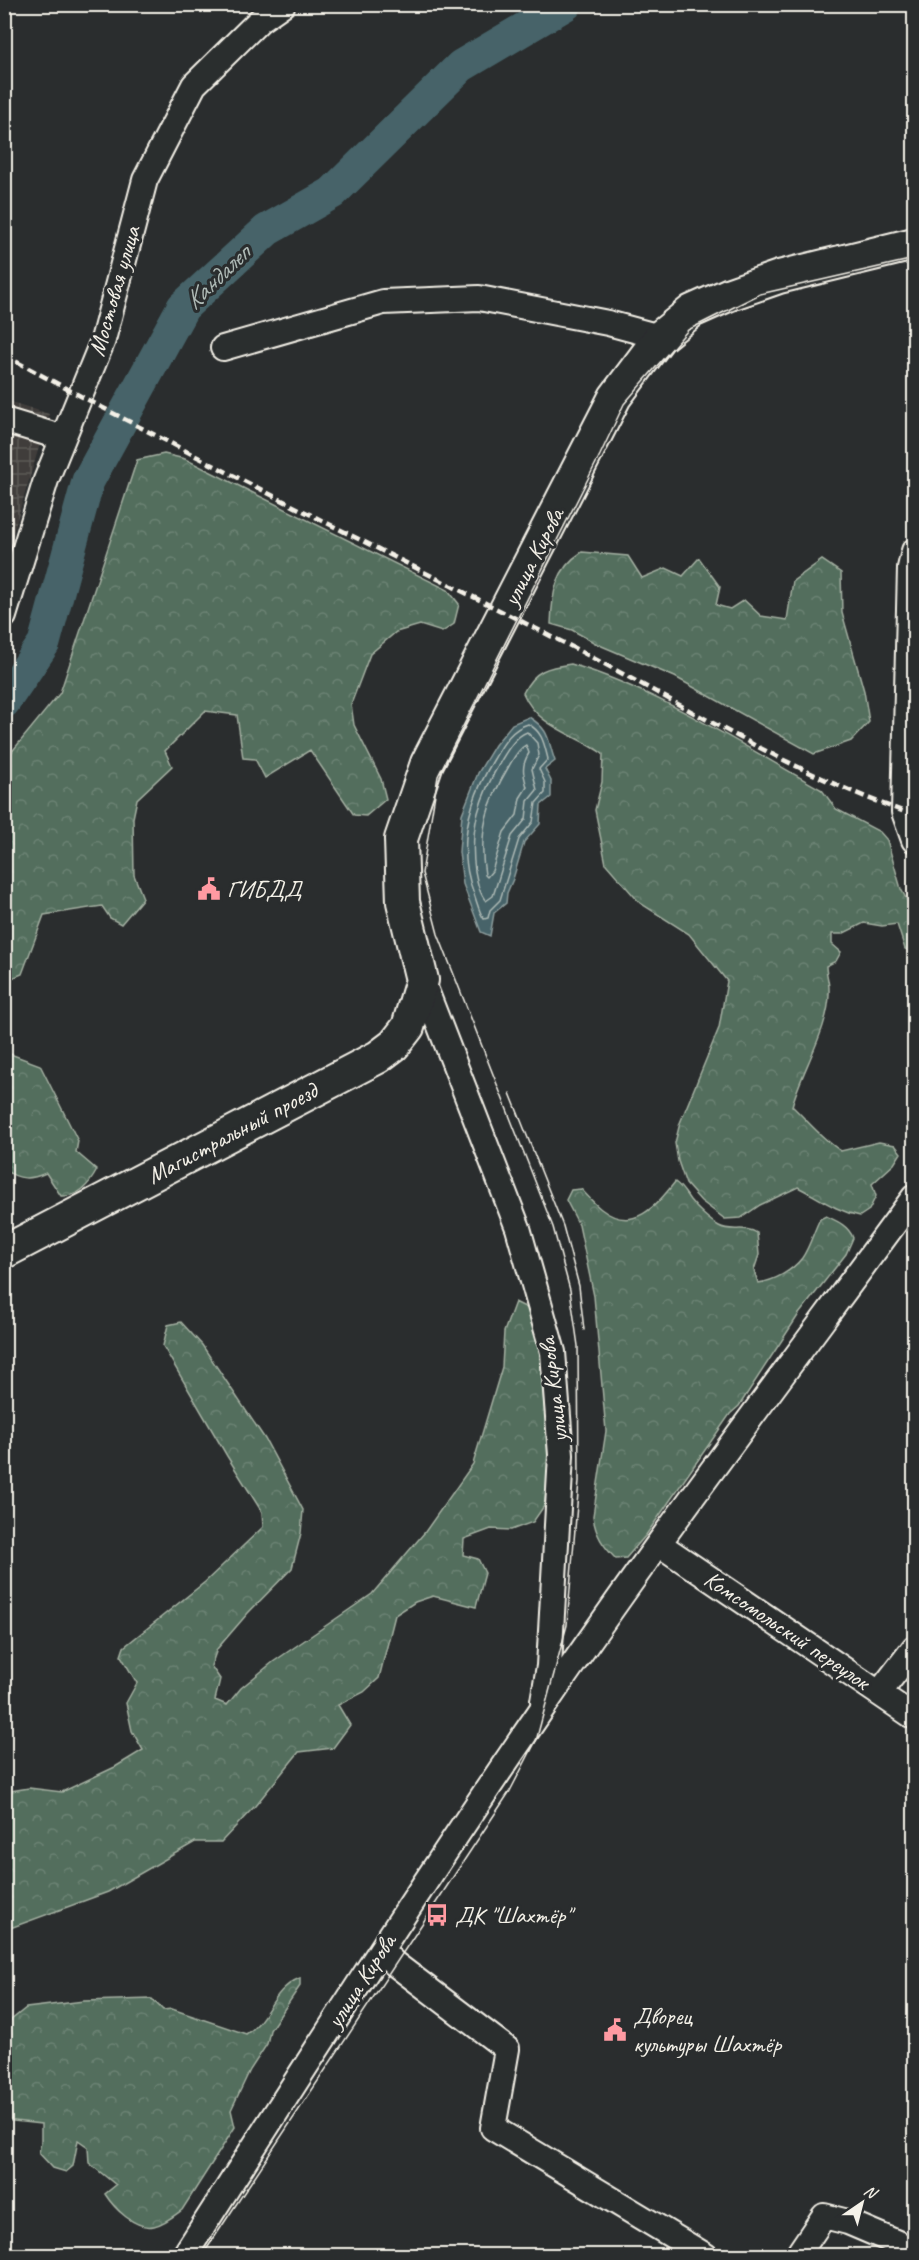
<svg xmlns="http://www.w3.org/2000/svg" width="919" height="2260" viewBox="0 0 919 2260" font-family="Caveat,sans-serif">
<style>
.industrial{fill:url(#industrial-grid)}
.forest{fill:url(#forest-crowns);stroke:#a4b0a2;stroke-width:1.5}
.water{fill:#466469;stroke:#8c9c9c;stroke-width:1.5}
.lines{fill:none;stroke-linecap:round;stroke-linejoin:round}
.shore{stroke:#aeb9b5;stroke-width:1.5}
.river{stroke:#466469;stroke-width:33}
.minor-casing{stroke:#f4f1e8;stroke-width:28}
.major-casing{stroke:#f4f1e8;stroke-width:36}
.minor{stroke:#2a2d2e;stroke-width:24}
.major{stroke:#2a2d2e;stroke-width:32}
.tram{stroke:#f4f1e8;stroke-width:1.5}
.rail{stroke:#f4f1e8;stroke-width:4.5;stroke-dasharray:9 4.5;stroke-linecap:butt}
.labels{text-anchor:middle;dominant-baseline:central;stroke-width:6;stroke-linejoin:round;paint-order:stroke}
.street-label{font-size:24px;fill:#f4f1e8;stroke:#2a2d2e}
.poi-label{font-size:24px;fill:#f4f1e8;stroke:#2a2d2e;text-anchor:start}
.water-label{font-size:26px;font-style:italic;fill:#aeb9b5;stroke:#2a2d2e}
</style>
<defs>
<pattern id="industrial-grid" width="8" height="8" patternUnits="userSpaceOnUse" patternTransform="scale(1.5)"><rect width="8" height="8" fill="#403d3b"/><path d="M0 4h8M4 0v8" fill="none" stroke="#5c5a57"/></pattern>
<pattern id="forest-crowns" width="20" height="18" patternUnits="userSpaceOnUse" patternTransform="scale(1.5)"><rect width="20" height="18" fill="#536e5d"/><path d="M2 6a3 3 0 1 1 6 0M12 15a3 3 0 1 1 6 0" fill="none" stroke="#6c8374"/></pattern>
</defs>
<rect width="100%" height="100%" fill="#2a2d2e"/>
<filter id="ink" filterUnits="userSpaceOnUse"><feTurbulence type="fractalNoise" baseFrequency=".0167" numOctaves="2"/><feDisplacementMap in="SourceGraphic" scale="12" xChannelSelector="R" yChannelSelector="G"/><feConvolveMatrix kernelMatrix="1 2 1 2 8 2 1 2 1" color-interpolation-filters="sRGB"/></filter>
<g filter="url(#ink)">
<!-- industrial -->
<path class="industrial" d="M5,400L49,414L5,560Z"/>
<!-- forest -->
<path class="forest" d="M164,454L185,459L448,590L459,604L454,624L442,632L420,625L396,632L370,654L351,704L354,725L381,779L386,799L366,816L354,815L310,750L265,778L255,759L243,758L237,715L205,711L165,751L172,766L137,799L133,818L134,875L143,898L121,924L110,918L102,906L44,915L22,974L5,981V760L60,693L137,460Z
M582,552L628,556L642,578L666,568L683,576L699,558L720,587L716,605L730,609L744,600L761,616L787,620L793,581L822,560L841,573L842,613L864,691L869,722L851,741L814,754L675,677L597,644L572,630L551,624C552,594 555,569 582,552Z
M571,664C660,691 741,745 822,790L836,809L880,832L887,840L901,889L914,913V952L905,949L897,924L882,926L864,923L842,934H832V944L841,952L836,961L826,966C826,974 829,981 829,989C831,1026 801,1071 792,1106C808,1121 821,1138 841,1151L879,1142L895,1145L901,1153L894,1164L872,1184L876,1196L869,1210L860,1216C836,1211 819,1198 798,1187L760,1205L741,1218L725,1219L701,1201L686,1184L678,1161L675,1143L680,1123L719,1028L727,981L689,934L640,903L606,864L595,810L602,782L603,754C574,733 538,728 523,693C534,670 548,667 571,664Z
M5,1052L40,1065L78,1141L76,1152L97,1170C89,1185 79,1197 61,1196L46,1173C30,1180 19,1180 5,1170Z
M675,1182C682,1187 685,1193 690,1200C697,1209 710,1221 719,1226C731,1233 745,1225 757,1233L759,1255L754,1270L758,1283C774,1281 792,1271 802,1258C810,1247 814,1230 820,1219L826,1216C837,1221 849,1226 853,1238L846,1254L799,1314L739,1406L730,1414L646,1535L626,1558L616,1559C603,1546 595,1534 593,1516L606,1431L594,1296L579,1225L566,1200L571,1190L581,1189C587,1195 593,1203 601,1209C633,1234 656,1206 675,1182Z
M515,1302L531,1310L540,1351L544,1404L551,1462L544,1506L533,1522L511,1530L491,1529L464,1539L463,1555L478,1559L485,1573L476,1607L433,1596L415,1602L395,1615L379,1678L364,1692L338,1705L350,1725L333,1748L299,1752L255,1806L221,1842H195L108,1892L5,1930V1792L29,1788L62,1792L115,1767L143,1750L132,1731L126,1703L137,1683L121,1656L124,1647L205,1582L263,1527L262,1512L227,1456L163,1346L168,1325L181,1322L202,1345L265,1439L303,1510L301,1533L292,1568L248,1613L217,1649L211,1666L220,1679L215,1700L227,1705L241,1688L273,1662L372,1594L425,1532L473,1464L502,1367L504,1332Z
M300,1978V1986L270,2030L267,2044L250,2070L231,2110L235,2127L182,2210C174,2216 164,2224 154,2226C135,2230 114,2208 105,2194L116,2185L89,2163L88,2147L78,2140L73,2166L66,2172L53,2168L39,2153L41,2142V2124L5,2120V2025L26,2008L84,2001L152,1999L163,2010L172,2009L246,2034C268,2021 272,1989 300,1978Z"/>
<!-- water -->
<path class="water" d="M529,717C551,731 547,739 555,761L545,769L551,781V797L541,805L540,824L524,842L513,879L507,893L506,903L494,913L490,936L481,932L463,884L459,852L462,814L478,773L495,745L512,724Z"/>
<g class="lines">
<!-- shore -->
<path class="shore" d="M528,724C543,732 544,744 548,759L539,769L545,782V793L536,803L533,822L519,839L500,900L490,910L488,918L484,919C479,912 477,902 474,894C456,847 469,800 494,759C503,744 511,729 528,724Z
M527,732L537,743L539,755L532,769L537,790L528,801L526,819L512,836L493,896L486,901C479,893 477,881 475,871C469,828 480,796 502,759C508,749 516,736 527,732Z
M526,745L529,753C521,766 523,773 527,787L520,798L517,815L504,832L492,871L487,877L485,875C478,832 487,803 509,766C513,759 518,749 526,745Z"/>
<!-- river -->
<path class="river" d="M4,702L44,643L88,481L183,307L267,230L332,193L461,66L566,4"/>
<!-- minor casing -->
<g class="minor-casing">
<path id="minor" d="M223,348L383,302L479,298L608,323L660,337
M4,420L63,438
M914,551L910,568L904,812L914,840
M4,616L46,480L103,340L145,180L194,85L260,20L283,4
M422,980L518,1228L553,1352L561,1455L549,1666L543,1701
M659,1544L914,1717
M880,1692L914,1648
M381,1950L395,1964L507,2049L493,2128L706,2256
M184,2256C302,2072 418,1889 542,1709C661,1535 789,1367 914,1197
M797,2256L824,2216L848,2222L914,2250"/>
</g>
<!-- major casing -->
<g class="major-casing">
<path id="major" d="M4,1252L378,1057L394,1045L408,1027L422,980L403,902L401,839L427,763L615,397L660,337L692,311L730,294L779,277L914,244"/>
</g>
<!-- minor -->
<use href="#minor" class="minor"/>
<!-- major -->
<use href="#major" class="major"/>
<!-- tram -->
<path class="tram" d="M510,1093L563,1226L579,1286L584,1330
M202,2256L510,1791L536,1741L567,1625L579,1481L578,1346L570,1290L553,1227L438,934L422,873L438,776L600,455L624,404L688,330L760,294L914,259"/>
<!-- rail -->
<path class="rail" d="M4,355C192,457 384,551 574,648C686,706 795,775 914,815"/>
</g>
</g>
<!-- icons -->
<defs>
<g id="civic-bare" transform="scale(1.8)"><path d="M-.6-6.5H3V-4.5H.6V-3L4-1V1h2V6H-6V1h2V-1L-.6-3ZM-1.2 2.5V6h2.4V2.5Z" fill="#ff9aa2" stroke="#2a2d2e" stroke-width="2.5" paint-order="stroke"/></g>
<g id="bus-bare" transform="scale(1.8)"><path d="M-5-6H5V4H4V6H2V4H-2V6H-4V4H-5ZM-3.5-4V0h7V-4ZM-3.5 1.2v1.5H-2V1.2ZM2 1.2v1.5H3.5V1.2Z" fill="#ff9aa2" stroke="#2a2d2e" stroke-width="2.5" paint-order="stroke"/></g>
</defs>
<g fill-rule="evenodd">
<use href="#civic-bare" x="209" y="889"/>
<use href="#bus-bare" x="437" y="1915"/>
<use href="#civic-bare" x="615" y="2030"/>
</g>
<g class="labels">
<!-- street labels -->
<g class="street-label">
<text transform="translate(114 291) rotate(-74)">Мостовая улица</text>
<text transform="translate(533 557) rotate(-63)">улица Кирова</text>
<text transform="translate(232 1133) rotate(-28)">Магистральный проезд</text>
<text transform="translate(553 1390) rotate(-97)">улица Кирова</text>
<text transform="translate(787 1630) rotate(34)">Комсомольский переулок</text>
<text transform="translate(361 1981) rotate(-57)">улица Кирова</text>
</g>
<!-- poi labels -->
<g class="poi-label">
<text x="227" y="889">ГИБДД</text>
<text x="455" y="1915">ДК "Шахтёр"</text>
<text x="633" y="2016">Дворец<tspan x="633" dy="28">культуры Шахтёр</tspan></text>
</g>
<!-- water labels -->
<g class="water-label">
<text transform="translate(217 277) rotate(-44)">Кандалеп</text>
</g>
</g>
<!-- margin -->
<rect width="919" height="2260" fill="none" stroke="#2a2d2e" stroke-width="24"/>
<rect x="12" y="12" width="895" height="2236" fill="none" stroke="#f4f1e8" stroke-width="2" filter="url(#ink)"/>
<!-- north arrow -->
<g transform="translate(862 2203) rotate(35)" stroke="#2a2d2e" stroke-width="4.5" paint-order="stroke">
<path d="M0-4.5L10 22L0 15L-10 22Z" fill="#f4f1e8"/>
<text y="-9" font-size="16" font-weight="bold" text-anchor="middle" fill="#f4f1e8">N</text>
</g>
</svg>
